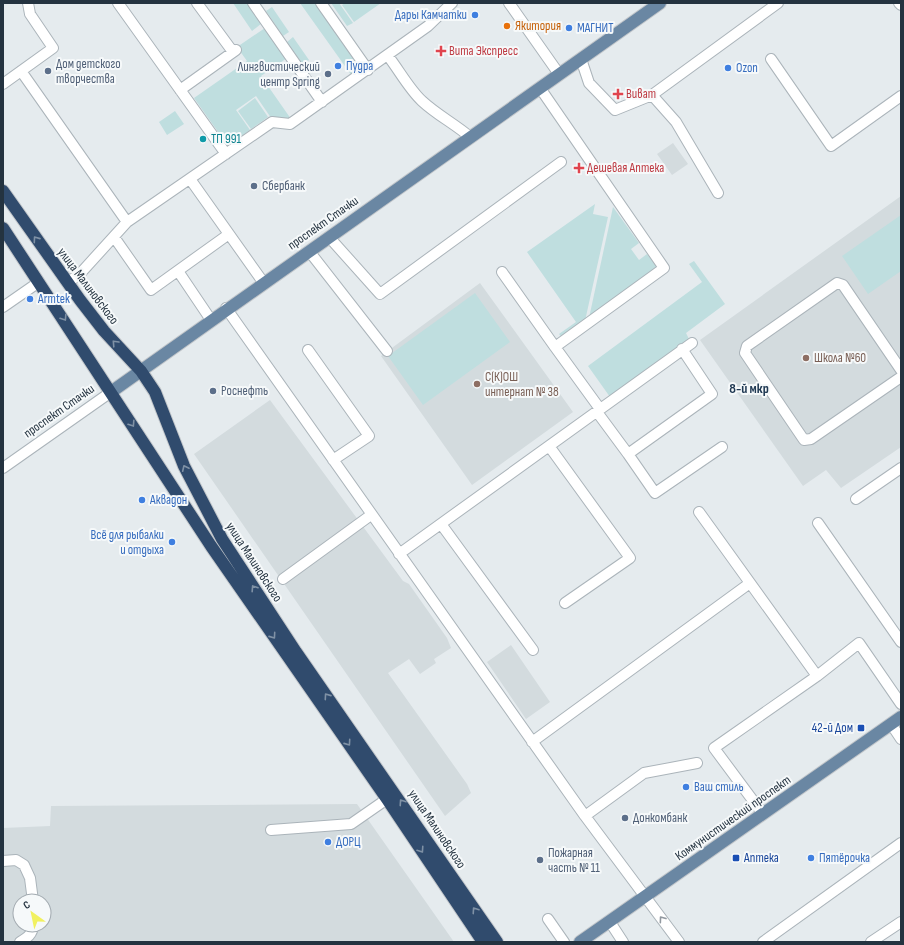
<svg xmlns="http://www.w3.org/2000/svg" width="904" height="945" viewBox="0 0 904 945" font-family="'Sofia Sans Condensed',sans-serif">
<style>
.built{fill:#d3dbde;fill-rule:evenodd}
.green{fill:#bfdedf}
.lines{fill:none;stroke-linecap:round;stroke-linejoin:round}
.minor-casing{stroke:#abb4ba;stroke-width:12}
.major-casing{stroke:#c2c6ca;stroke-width:14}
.highway-casing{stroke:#c2c6ca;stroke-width:14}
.minor{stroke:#fff;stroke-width:10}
.major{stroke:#6a87a3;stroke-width:12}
.highway{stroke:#304b6d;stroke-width:12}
.oneway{stroke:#7f91a5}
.oneway2{stroke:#9299a0}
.shop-dot{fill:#3f7fe0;stroke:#f6f9fa;stroke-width:1.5}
.food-dot{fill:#e8710a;stroke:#f6f9fa;stroke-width:1.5}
.health-dot{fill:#e0444e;stroke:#f6f9fa;stroke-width:1.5}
.service-dot{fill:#5c6f8a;stroke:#f6f9fa;stroke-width:1.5}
.culture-dot{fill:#0f9aa8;stroke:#f6f9fa;stroke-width:1.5}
.education-dot{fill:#8d6e63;stroke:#f6f9fa;stroke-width:1.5}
.transit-dot{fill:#1a4fb4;stroke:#f6f9fa;stroke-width:1.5}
.labels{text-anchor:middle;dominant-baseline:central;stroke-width:4;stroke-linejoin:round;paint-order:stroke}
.shop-label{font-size:13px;fill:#366cbe;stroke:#f6f9fa;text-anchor:start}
.food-label{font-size:13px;fill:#c56008;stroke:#f6f9fa;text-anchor:start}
.health-label{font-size:13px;fill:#be3a42;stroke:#f6f9fa;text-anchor:start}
.service-label{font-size:13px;fill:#4e5e75;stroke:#f6f9fa;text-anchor:start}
.culture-label{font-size:13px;fill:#0d838f;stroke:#f6f9fa;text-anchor:start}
.street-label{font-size:13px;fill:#243340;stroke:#f6f9fa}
.education-label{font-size:13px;fill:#785e54;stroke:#f6f9fa;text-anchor:start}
.transit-label{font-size:13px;fill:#164399;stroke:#f6f9fa;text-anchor:end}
.neighbourhood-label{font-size:14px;font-weight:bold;fill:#203953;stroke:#f6f9fa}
</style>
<rect width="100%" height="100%" fill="#e5ebee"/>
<!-- built -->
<path class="built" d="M673,143L688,164L672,175L657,154Z
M901,196V447L841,488L826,470L803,486L700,340Z
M480,283L573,412L472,485L381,356Z
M270,400L403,581L409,584L447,638L451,648L434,659L436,663L420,674L409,659L388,673L467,784L471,793L445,816L194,454Z
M511,645L550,702L526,719L487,662Z
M357,804L454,942H3V828L50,826L51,806ZM20,901H44V925H20Z"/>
<!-- green -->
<path class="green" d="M233,3H248L262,23L252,31Z
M300,3H318L364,68L352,76Z
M331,3H339L353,23L347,26Z
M345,3H381L354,22L342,5Z
M272,7L289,32L283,36L266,11Z
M265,28L287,58L261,76L291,119L278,128L256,96L236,110L250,130L228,146L194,98L247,61L237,47Z
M293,37L309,60L303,65L287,42Z
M255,98L268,117L251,129L238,111Z
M175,111L184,124L167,135L159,122Z
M595,204L593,214L608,217L585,321L562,338L559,334L576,322L527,252Z
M613,207L639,243L631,249L639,260L647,254L658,268L589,318Z
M901,215V271L868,294L842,256Z
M694,261L725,304L686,333L689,339L610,397L588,366L702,282L689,264Z
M475,293L510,342L423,405L388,356Z"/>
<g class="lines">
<!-- minor casing -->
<g class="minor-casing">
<path id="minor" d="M118,3L226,154
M197,3L233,52
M253,3L322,102
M321,3L368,70
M509,3L559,74
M899,3L901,5
M388,56C399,70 409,89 422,101C437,115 455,124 470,137
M581,59L589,83L615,110L652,95L778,3
M771,59L831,146L901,96
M21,71L127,222
M3,84L53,48L30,14L28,3
M180,90L236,50
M652,95L676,122L718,193
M190,179L263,282
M114,237L151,290L229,234
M329,237L380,294L561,162
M309,251L387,351
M178,271L211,320
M502,272L555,347L664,268L540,88
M67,282L78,276L127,222L272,122L290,124L428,26L452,3
M3,307L39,282
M226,308L585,816L679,942
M555,347L600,409
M308,350L369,436L333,460
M901,370L843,285L837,283L747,346L745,353L804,440L811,439L901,377
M597,412L628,454L712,394L682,349
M549,446L630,558L565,603
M628,454L655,493L722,447
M3,468L111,392
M856,499L901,468
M699,512L817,676
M818,523L901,642
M441,524L533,650
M399,554L692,343
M283,579L371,515
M891,724L901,739
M532,742L750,583
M763,814L714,748L817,676L859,643L901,704
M585,816L644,773L697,763
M271,830L351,824L387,799
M3,861L16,860L24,865L30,878L33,901
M548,919L564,942
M610,922L623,942
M20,942C27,938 33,934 33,925
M763,942L901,843
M871,942L901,922"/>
</g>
<!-- major casing -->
<g class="major-casing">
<path id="major" d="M111,392L660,3
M580,942L901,717"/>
</g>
<!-- highway casing -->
<g class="highway-casing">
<path id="highway" d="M3,191L80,300L104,331L141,371L155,392L184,466L222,539L296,652L497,942
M3,228L211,546L387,799L483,942"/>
</g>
<!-- minor -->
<use href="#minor" class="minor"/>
<!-- major -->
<use href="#major" class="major"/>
<!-- highway -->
<use href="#highway" class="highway"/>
</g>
<!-- one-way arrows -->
<defs><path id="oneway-chevron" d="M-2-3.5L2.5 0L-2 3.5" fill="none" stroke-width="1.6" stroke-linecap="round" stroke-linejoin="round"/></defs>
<g class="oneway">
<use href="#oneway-chevron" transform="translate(36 239) rotate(-125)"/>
<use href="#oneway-chevron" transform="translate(64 318) rotate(57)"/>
<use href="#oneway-chevron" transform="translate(115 343) rotate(-133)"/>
<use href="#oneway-chevron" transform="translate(132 424) rotate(57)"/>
<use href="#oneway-chevron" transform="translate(185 468) rotate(-115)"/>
<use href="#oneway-chevron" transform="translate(254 588) rotate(-123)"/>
<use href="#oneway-chevron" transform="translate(273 636) rotate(55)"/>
<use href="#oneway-chevron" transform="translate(327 696) rotate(-125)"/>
<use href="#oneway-chevron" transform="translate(348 743) rotate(55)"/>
<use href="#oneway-chevron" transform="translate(402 802) rotate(-124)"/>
<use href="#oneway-chevron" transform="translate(421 850) rotate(56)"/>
<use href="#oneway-chevron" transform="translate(475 910) rotate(-124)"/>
</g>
<use class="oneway2" href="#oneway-chevron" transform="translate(662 919) rotate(-126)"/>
<!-- markers -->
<g class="shop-dot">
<circle cx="475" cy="15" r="4"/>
<circle cx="569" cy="28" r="4"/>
<circle cx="338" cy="66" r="4"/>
<circle cx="728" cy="68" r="4"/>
<circle cx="30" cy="299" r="4"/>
<circle cx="142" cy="500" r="4"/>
<circle cx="172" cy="542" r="4"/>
<circle cx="686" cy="787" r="4"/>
<circle cx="328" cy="842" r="4"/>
<circle cx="811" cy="858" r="4"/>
</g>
<circle class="food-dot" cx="507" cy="26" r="4"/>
<g class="health-dot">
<path d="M439 45h4v4h4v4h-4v4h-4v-4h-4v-4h4z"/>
<path d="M616 88h4v4h4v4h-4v4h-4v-4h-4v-4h4z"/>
<path d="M577 162h4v4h4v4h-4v4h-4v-4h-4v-4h4z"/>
</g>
<g class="service-dot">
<circle cx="48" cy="71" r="4"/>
<circle cx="328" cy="74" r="4"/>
<circle cx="254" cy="186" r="4"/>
<circle cx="213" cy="391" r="4"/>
<circle cx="625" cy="818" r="4"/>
<circle cx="540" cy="860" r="4"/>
</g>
<circle class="culture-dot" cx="203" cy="139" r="4"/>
<g class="education-dot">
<circle cx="806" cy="358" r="4"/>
<circle cx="477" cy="384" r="4"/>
</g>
<g class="transit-dot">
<rect x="857" y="724" width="8" height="8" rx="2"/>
<rect x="732" y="854" width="8" height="8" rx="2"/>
</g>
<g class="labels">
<!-- shop labels -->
<g class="shop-label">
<text x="467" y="15" text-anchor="end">Дары Камчатки</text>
<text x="577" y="28">МАГНИТ</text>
<text x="346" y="66">Пудра</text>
<text x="736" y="68">Ozon</text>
<text x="38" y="299">Armtek</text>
<text x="150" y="500">Аквадон</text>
<text x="164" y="535" text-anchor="end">Всё для рыбалки<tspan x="164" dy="15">и отдыха</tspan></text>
<text x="694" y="787">Ваш стиль</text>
<text x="336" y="842">ДОРЦ</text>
<text x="819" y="858">Пятёрочка</text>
</g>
<!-- food labels -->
<g class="food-label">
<text x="515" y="26">Якитория</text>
</g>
<!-- health labels -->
<g class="health-label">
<text x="449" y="51">Вита Экспресс</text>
<text x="626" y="94">Виват</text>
<text x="587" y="168">Дешевая Аптека</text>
</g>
<!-- service labels -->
<g class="service-label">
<text x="56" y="64">Дом детского<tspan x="56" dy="15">творчества</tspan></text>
<text x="320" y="67" text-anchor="end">Лингвистический<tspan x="320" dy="15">центр Spring</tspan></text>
<text x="262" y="186">Сбербанк</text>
<text x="221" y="391">Роснефть</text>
<text x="633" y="818">Донкомбанк</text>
<text x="548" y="853">Пожарная<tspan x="548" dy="15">часть № 11</tspan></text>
</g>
<!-- culture labels -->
<g class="culture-label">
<text x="211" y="139">ТП 991</text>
</g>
<!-- street labels -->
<g class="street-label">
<text transform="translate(323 223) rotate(-35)">проспект Стачки</text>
<text transform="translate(88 286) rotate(53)">улица Малиновского</text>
<text transform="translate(59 411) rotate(-35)">проспект Стачки</text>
<text transform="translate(254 562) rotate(57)">улица Малиновского</text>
<text transform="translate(733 818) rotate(-35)">Коммунистический проспект</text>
<text transform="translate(437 829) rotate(56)">улица Малиновского</text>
</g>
<!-- education labels -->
<g class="education-label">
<text x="814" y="358">Школа №60</text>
<text x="485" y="377">С(К)ОШ<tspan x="485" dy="15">интернат № 38</tspan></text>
</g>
<!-- transit labels -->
<g class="transit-label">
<text x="853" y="728">42-й Дом</text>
<text x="744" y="858" text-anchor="start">Аптека</text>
</g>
<!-- neighbourhood labels -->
<g class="neighbourhood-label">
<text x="749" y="388">8-й мкр</text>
</g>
</g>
<!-- border -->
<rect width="904" height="945" fill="none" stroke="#243340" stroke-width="8"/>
<!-- north arrow -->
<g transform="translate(32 913) rotate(327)"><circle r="19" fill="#f6f9fa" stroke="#a2aab0"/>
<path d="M0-3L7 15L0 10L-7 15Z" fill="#f1f160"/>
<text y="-6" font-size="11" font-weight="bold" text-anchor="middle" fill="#243340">С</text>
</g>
</svg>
